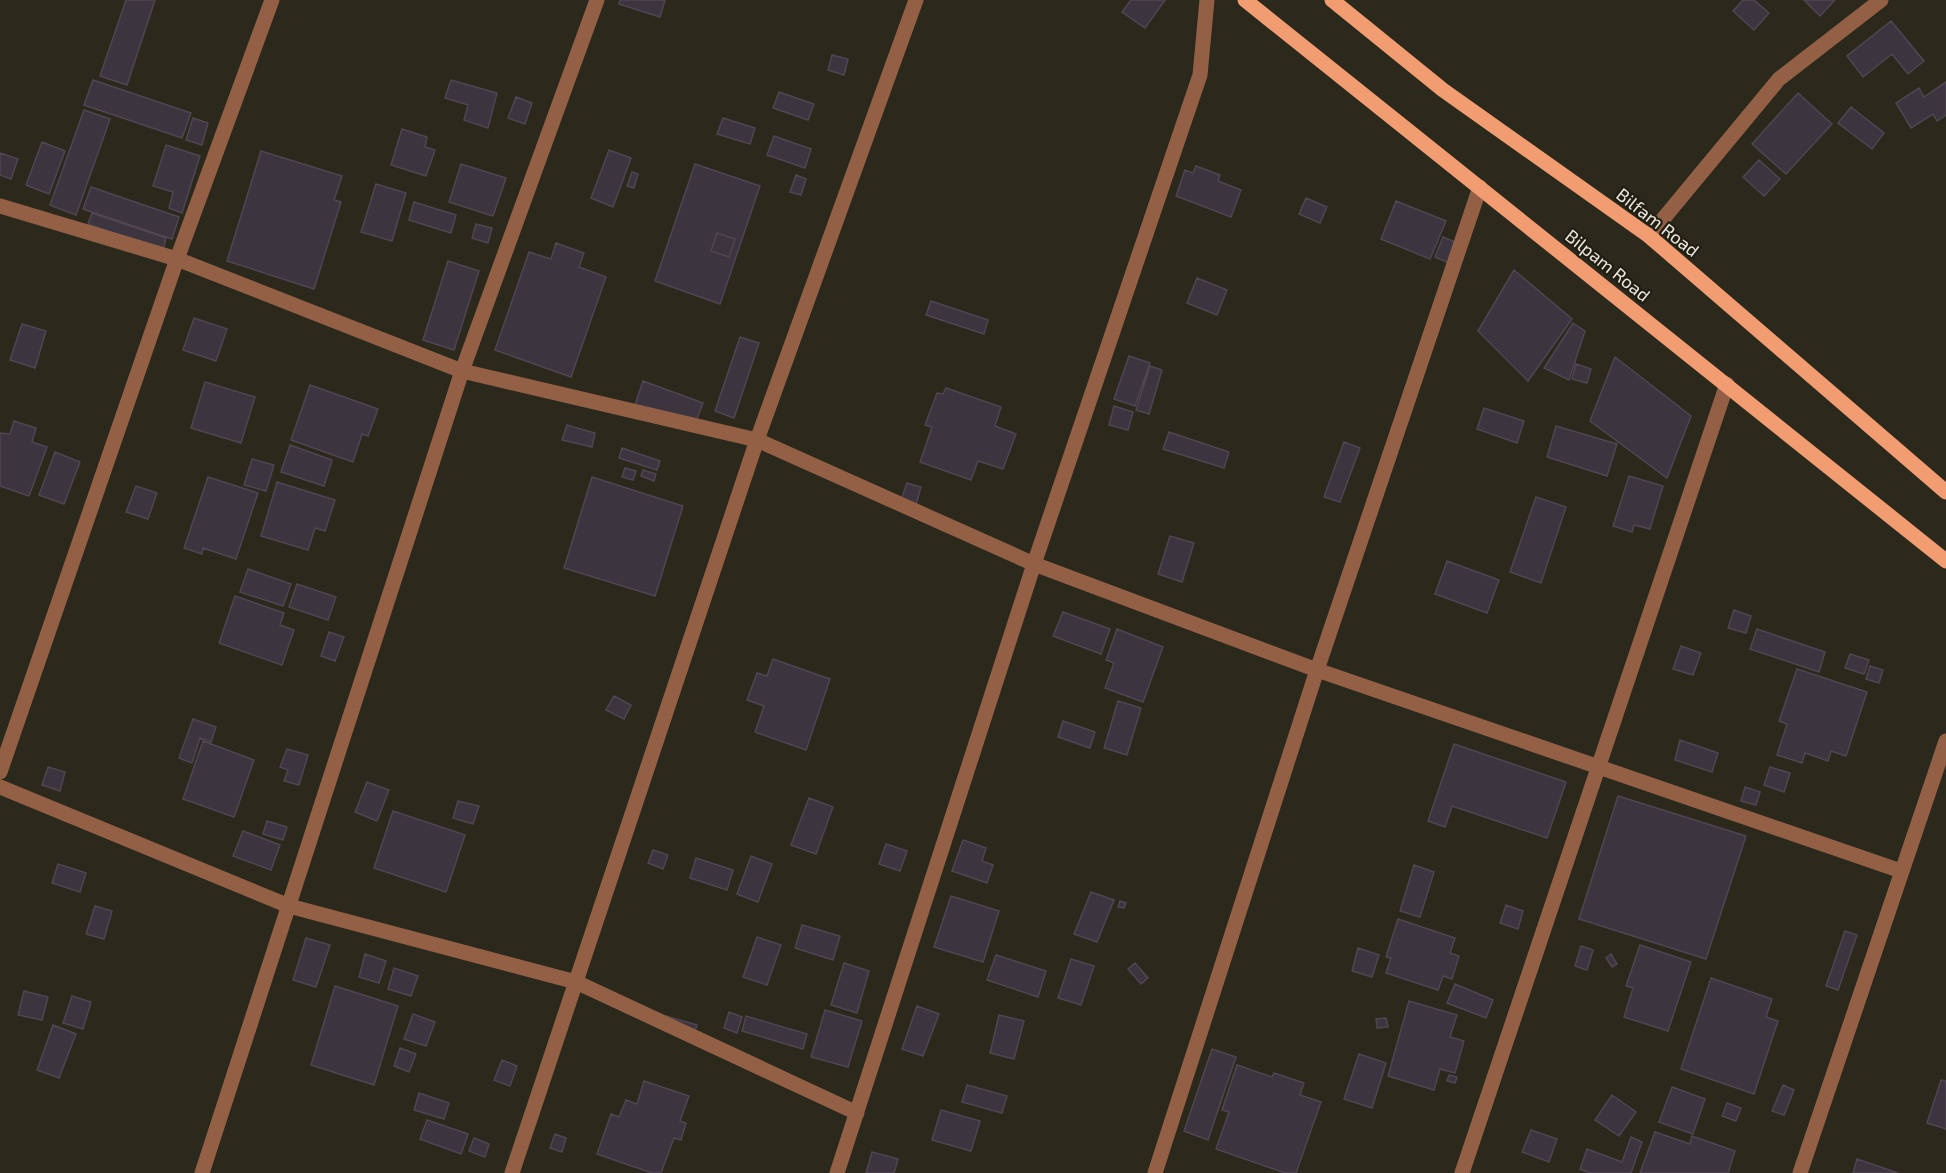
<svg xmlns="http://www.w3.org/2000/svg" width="1946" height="1173" viewBox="0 0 1946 1173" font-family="'Exo 2',sans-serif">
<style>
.building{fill:#3c343f;stroke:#4f4652;stroke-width:1.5;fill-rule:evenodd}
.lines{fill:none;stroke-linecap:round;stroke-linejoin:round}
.street{stroke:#936046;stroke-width:15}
.primary{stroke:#f29c72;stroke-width:15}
.labels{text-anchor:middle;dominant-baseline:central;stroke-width:4.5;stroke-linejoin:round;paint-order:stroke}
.street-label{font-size:18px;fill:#eae8e0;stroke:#211f12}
</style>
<rect width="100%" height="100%" fill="#2b281c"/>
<!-- building -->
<path class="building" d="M126,0H155L127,85L100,76Z
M620,0H665L660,17L619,4Z
M1131,0H1165L1145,28L1122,12Z
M1743,0H1754L1769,13L1754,30L1733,11Z
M1804,0H1835L1820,16Z
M1891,21L1924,61L1908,74L1892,54L1863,77L1847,56Z
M832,55L848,59L844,75L828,70Z
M93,80L191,113L182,138L84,105Z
M451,80L497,93L488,128L464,120L468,105L445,98Z
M1946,82V115L1937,121L1933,114L1911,128L1896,103L1919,88L1924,97Z
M779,92L814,104L808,120L773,108Z
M1798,93L1832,124L1786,174L1752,144Z
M516,97L532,103L525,124L508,118Z
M1851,107L1884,133L1872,149L1838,123Z
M84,110L110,119L76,215L50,205Z
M193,118L208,123L202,145L186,140Z
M723,118L755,128L750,144L717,134Z
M402,129L427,137L425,147L435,150L426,176L391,165Z
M774,136L811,149L805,168L767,155Z
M42,142L65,151L49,194L26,185Z
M166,145L200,156L182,213L169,208L173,192L153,186Z
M609,150L631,158L613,207L591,198Z
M261,151L342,176L334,200L341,202L314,289L227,261Z
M0,153L18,159L11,179L0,175Z
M1759,160L1780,179L1764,196L1743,177Z
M461,164L506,178L493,216L449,202Z
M695,164L760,186L720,304L655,281ZM717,233L735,239L729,257L711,251Z
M1196,166L1220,175L1218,181L1241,190L1231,217L1176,196L1185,170L1193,173Z
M632,172L638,174L634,188L627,186Z
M796,175L806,179L801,195L790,192Z
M376,184L406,193L392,241L361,232Z
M91,187L179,217L172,239L83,209Z
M1306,198L1327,207L1320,223L1299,214Z
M1396,201L1446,221L1430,259L1381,239Z
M414,202L456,215L451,233L409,220Z
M92,213L166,238L163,250L88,224Z
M476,224L492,228L488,243L472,238Z
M717,233L735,239L729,257L711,251Z
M1443,237L1457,243L1449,263L1435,257Z
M556,243L584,253L579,267L606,277L571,377L495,350L529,252L551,259Z
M448,261L479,271L454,350L423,340Z
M1514,270L1572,319L1528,381L1478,331Z
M1197,278L1227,290L1217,315L1187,303Z
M931,301L988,320L984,334L926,315Z
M194,318L227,329L216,361L183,350Z
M1573,323L1585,331L1569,380L1544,368Z
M22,324L46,331L35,368L10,360Z
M740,337L759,343L734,418L715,411Z
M1129,356L1150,363L1135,406L1114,399Z
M1615,357L1691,416L1667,478L1590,421Z
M1576,364L1591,369L1587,383L1572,379Z
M1150,366L1162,370L1149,414L1136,410Z
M643,381L703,403L694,427L635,405Z
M205,382L255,397L241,443L191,428Z
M310,385L378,409L368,436L362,434L353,462L291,440Z
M946,388L1001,407L995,426L1016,434L1003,469L978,461L971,480L920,462L932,427L925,425L937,393L943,394Z
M1114,406L1133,412L1128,430L1109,425Z
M1484,408L1524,421L1517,443L1477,429Z
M14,421L36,428L32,442L47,447L29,496L0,486V433L10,434Z
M567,425L595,433L592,447L562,440Z
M1556,426L1617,444L1607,476L1547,457Z
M1169,432L1229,452L1224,468L1163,449Z
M1344,442L1360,448L1340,502L1324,497Z
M290,445L332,460L324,486L281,472Z
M622,448L660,461L657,470L619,458Z
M55,452L80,462L64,504L39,495Z
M252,459L274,465L266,491L244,485Z
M625,468L636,471L633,480L622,477Z
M643,470L656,474L654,481L641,476Z
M1629,476L1663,486L1650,529L1634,525L1632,532L1613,526Z
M208,477L258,493L236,559L203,548L202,554L184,548Z
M592,477L683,506L655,596L564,568Z
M277,482L335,500L325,531L315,528L308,550L261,536Z
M907,483L921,487L916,505L901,500Z
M136,486L157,493L148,519L126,512Z
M1536,497L1566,507L1541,583L1510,572Z
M1170,536L1194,543L1182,582L1158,574Z
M1447,561L1499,580L1487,613L1435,594Z
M248,569L291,584L283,606L240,592Z
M297,584L336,597L328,620L289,607Z
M235,596L284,613L280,625L294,630L282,665L219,643Z
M1734,610L1751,616L1746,633L1728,628Z
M1063,612L1110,629L1101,654L1053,636Z
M1117,629L1163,647L1143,702L1105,688L1114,663L1106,660Z
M1757,629L1825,652L1819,672L1750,649Z
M329,632L344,637L335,661L321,656Z
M1681,646L1701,653L1693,675L1673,669Z
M1850,654L1869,660L1864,674L1845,668Z
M773,659L830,679L806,750L755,732L764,706L747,700L757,673L767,676Z
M1870,666L1883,670L1879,683L1866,679Z
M1797,669L1867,692L1846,756L1831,751L1828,761L1805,753L1802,763L1777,755L1787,724L1779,721Z
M614,696L631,705L624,719L606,710Z
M1118,701L1141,708L1127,755L1104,748Z
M193,719L216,727L211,742L200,738L192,763L179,758Z
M1063,721L1095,732L1090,748L1058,737Z
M1680,740L1718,753L1712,772L1675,760Z
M203,741L254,760L234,817L183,799Z
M1454,744L1566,782L1547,838L1452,806L1445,827L1428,821Z
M287,749L308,755L299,785L284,781L288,770L280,767Z
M48,767L65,772L60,791L42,785Z
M1770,767L1790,773L1784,792L1764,785Z
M367,782L389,790L377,821L355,812Z
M1745,787L1760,792L1756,805L1741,801Z
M1618,796L1746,836L1706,959L1579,919Z
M809,798L833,807L816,854L791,845Z
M458,801L479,806L473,824L453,818Z
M393,811L465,835L446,892L374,868Z
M267,821L287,827L283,840L263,834Z
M243,831L280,845L271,870L233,856Z
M963,840L986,848L982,861L993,865L987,883L952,871Z
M886,844L907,851L900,871L879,864Z
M653,850L668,855L663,869L648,863Z
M751,856L772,864L758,902L737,894Z
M696,858L733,870L727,890L690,878Z
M58,864L86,873L80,892L52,883Z
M1414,865L1434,872L1420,917L1400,911Z
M1091,892L1114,900L1097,942L1074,934Z
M951,896L999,911L983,962L934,947Z
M1120,901L1126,903L1124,908L1118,907Z
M1506,905L1523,911L1518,929L1500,923Z
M95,906L112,911L104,939L86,934Z
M1398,919L1455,938L1450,953L1459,956L1452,979L1443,976L1438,990L1386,973L1391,958L1386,957Z
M802,925L840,936L833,960L795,948Z
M1845,931L1857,935L1838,990L1826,986Z
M757,937L781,945L767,985L743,977Z
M306,938L330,945L316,987L293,980Z
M1640,945L1691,962L1668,1031L1624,1017L1633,988L1626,986Z
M1581,946L1593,950L1587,970L1575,966Z
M1358,948L1379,955L1372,977L1352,971Z
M365,954L386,961L379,983L359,977Z
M1611,954L1617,964L1612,967L1606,958Z
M996,955L1046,971L1038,997L987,980Z
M1071,959L1094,966L1081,1005L1058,998Z
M844,963L869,971L857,1013L831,1005Z
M1135,963L1148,978L1141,984L1128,969Z
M394,968L418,976L411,996L388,989Z
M1711,978L1772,999L1766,1017L1778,1021L1754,1094L1681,1069Z
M1455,984L1493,1000L1486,1018L1447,1003Z
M335,986L398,1006L374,1085L311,1065Z
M24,991L48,997L42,1020L18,1015Z
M72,996L91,1002L83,1029L63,1023Z
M1409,1001L1457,1015L1450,1037L1464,1041L1455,1073L1440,1069L1434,1090L1388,1076Z
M917,1006L939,1014L923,1056L902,1049Z
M825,1010L862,1021L848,1067L811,1057Z
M729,1012L742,1017L737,1033L724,1028Z
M413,1014L435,1022L426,1046L404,1039Z
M999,1015L1024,1021L1014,1059L990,1053Z
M666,1016L697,1025L693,1036L663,1027Z
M746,1016L807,1034L803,1049L742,1031Z
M1386,1018L1388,1027L1377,1028L1376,1019Z
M53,1025L76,1034L59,1078L37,1070Z
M400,1048L416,1054L409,1072L394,1066Z
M1212,1049L1236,1057L1208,1140L1184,1131Z
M1359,1054L1386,1063L1372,1108L1344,1099Z
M502,1060L517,1066L510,1086L494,1080Z
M1237,1065L1272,1077L1274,1073L1304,1083L1300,1095L1321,1102L1296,1173H1285L1216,1149L1229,1112L1222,1110Z
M1449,1075L1457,1077L1455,1083L1447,1081Z
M1941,1080L1946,1081V1129L1927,1123Z
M644,1081L689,1096L680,1121L686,1123L681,1140L674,1138L661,1173H652L597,1154L611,1114L619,1117L626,1100L637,1104Z
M967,1085L1007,1096L1002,1113L962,1102Z
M1783,1085L1794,1090L1784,1115L1772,1111Z
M1672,1087L1705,1099L1693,1134L1659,1122Z
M419,1093L449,1103L444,1119L414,1110Z
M1612,1095L1636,1112L1619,1136L1595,1120Z
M1727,1103L1741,1108L1736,1121L1722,1116Z
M941,1110L980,1121L971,1151L932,1140Z
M427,1120L468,1134L461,1154L420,1139Z
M1531,1130L1557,1139L1549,1162L1522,1152Z
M1655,1132L1690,1144L1692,1136L1735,1151L1728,1173H1640Z
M555,1134L566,1138L562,1152L550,1148Z
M1631,1137L1642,1142L1631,1173H1590L1580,1169L1587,1149L1622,1162Z
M474,1138L489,1144L485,1157L469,1151Z
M872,1152L898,1159L894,1173H866Z
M1857,1159L1898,1173H1853Z"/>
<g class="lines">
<!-- street -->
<path class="street" d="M0,206L177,259L462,371L757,440L1034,564L1317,670L1901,871
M1649,236L1779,79L1881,0
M0,772L177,259L272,0
M0,787L289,906L576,982L857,1113
M202,1173L462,371L597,0
M512,1173L757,440L916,0
M837,1173L1034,564L1200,75L1207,0
M1155,1173L1317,670L1480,187
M1462,1173L1727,384
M1800,1173L1946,741"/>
<!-- primary -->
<path class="primary" d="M1245,0L1946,561
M1332,0L1443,90L1649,236L1946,492"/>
</g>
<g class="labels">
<!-- street labels -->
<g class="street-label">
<text transform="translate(1658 222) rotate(38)">Bilfam Road</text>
<text transform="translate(1608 265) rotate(39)">Bilpam Road</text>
</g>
</g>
</svg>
